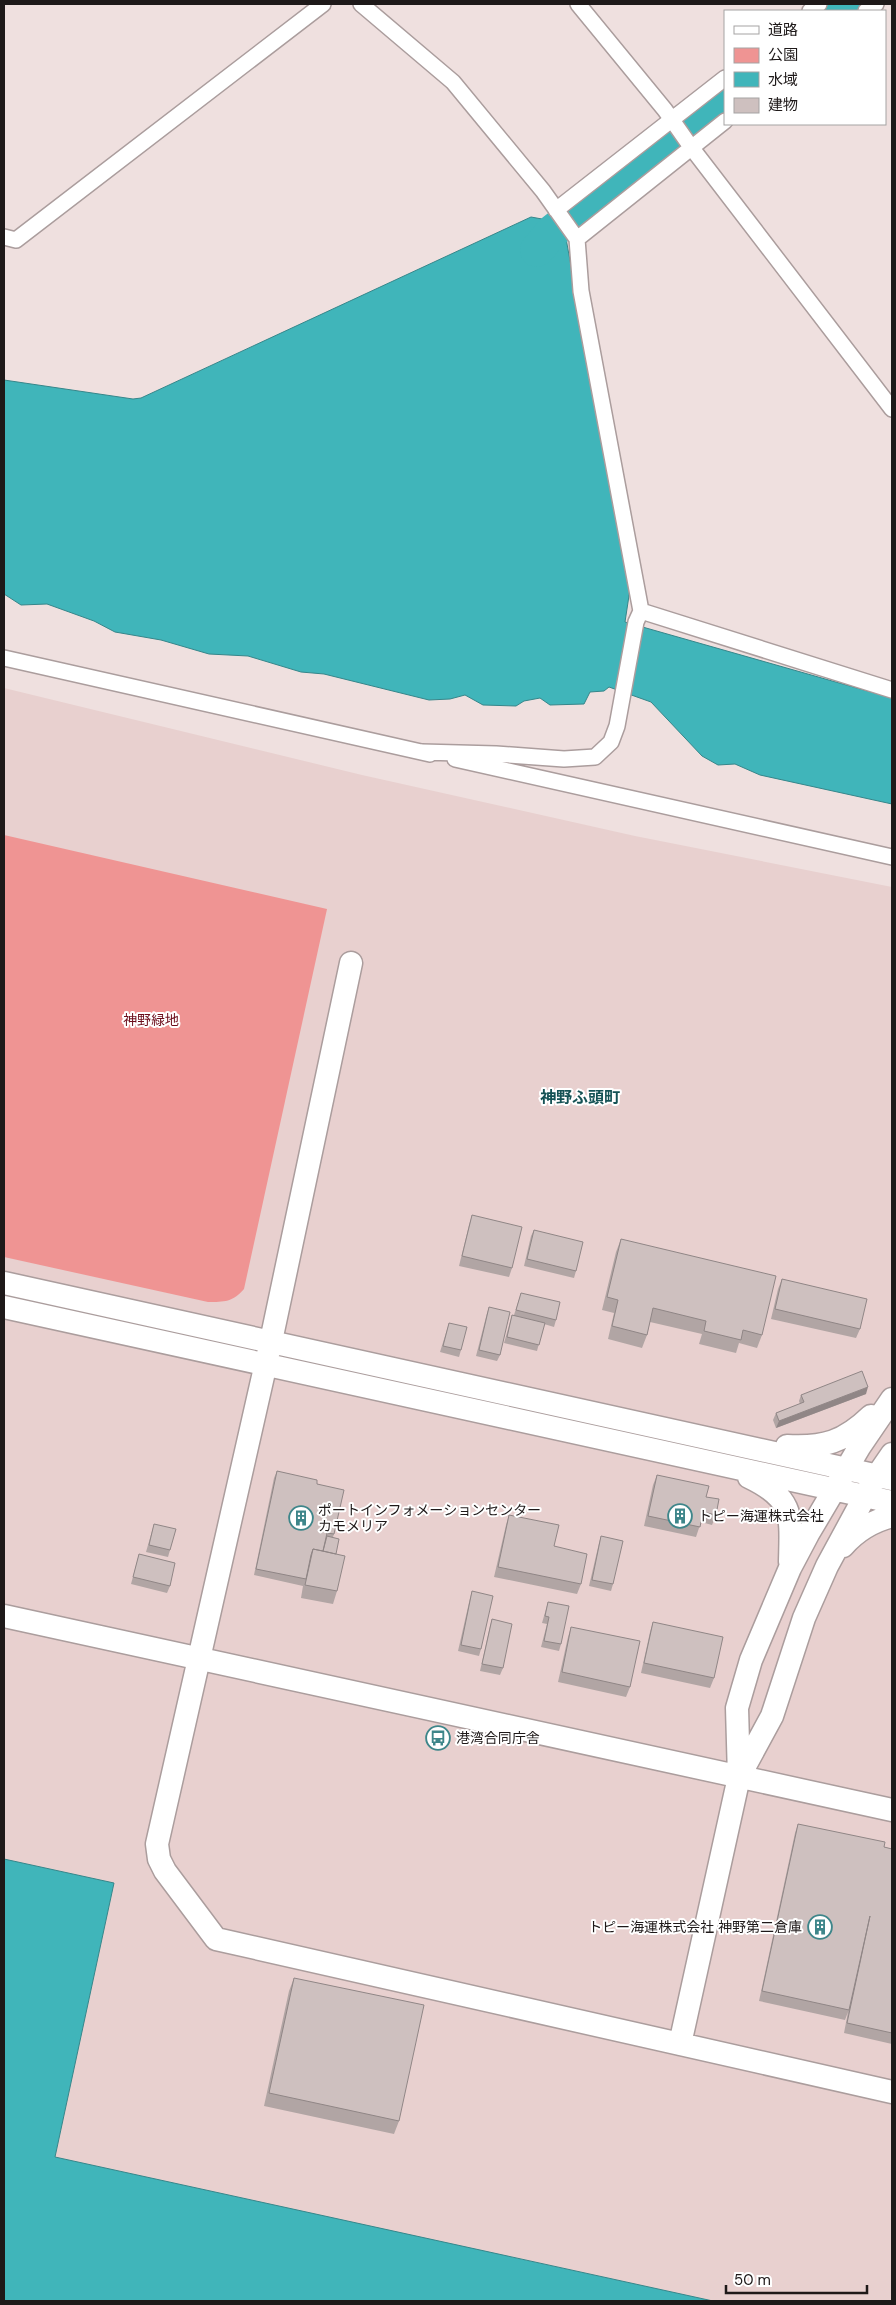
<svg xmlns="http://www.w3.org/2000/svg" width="896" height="2305" viewBox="0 0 896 2305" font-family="'DM Sans','Noto Sans JP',sans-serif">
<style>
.built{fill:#e8d0cf}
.green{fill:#ef9493}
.water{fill:#40b5ba;stroke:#36868a}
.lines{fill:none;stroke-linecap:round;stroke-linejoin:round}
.river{stroke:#40b5ba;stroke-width:34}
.street-casing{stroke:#ab9d9d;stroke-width:18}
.secondary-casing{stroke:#ab9d9d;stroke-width:25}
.street{stroke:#fff;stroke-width:15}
.secondary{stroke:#fff;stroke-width:22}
.wall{fill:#b1a5a4}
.shaded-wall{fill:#908686}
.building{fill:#cec0bf;stroke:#908686}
.labels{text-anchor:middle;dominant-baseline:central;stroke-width:4;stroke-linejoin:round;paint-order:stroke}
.park-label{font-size:14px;fill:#6c0d1b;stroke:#fff}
.poi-label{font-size:14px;fill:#1e1919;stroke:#fff;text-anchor:start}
.quarter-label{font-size:16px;font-weight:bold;fill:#155255;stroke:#fff}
</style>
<rect width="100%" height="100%" fill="#efe0df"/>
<!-- built -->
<path class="built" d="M4,688L362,775L635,836L892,887V2301H713L55,2157L114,1883L4,1859Z"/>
<!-- green -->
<path class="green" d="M4,835L327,909L244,1289C233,1302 224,1302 208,1302L4,1257Z"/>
<!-- water -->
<path class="water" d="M531,217L553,221L565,233L630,589L625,622L892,698V804L760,775L735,764L718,765L702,756L651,702L609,687L604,691L590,692L584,704L550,705L540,698L524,701L516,706L483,705L465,695L450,699L429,700L324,674L301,672L248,656L209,654L161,640L115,632L94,621L47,604L21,605L4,594V380L133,399L141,398Z
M4,1859L114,1883L55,2157L713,2301H4Z"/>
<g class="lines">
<!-- river -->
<path class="river" d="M835,11L845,4
M537,250L553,231L725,97"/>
<!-- street casing -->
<g class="street-casing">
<path id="street" d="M361,4L453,82L543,191L577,239L581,291L641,611L636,622L617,726L611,742L595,757L564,759L496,754L422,752
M578,4L665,110L691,147L892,409
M810,11L819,4
M866,11L876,4
M556,210L725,78
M4,237L16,240L323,4
M577,239L725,121
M641,611L892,690
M4,658L430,754
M455,759L892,857"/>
</g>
<!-- secondary casing -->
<g class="secondary-casing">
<path id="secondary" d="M351,963L271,1341L157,1844L159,1859L165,1871L216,1939L892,2092
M4,1283L892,1479
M4,1307L892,1502
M787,1446C824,1448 844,1442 871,1416
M749,1477C795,1499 791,1516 790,1562
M843,1546C856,1531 873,1521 892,1516
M4,1616L892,1810
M739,1777L772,1716L804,1618L827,1566L872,1483L892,1454
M680,2044L739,1777L737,1708L751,1660L790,1568L808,1534L860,1446L892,1399"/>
</g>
<!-- street -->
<use href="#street" class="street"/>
<!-- secondary -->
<use href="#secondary" class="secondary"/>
</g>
<!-- wall -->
<path class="wall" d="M472,1215L512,1268L509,1277L459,1266L469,1225Z
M534,1230L576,1271L574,1278L524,1266L531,1236Z
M621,1239L762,1335L757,1348L739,1343L736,1353L699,1344L702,1334L650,1322L647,1335L642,1348L608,1339L614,1313L602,1310L616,1252Z
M782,1279L860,1329L856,1338L771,1319L778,1289Z
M521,1293L556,1320L554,1327L544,1324L537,1351L504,1343L512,1315H514Z
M489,1307L500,1355L497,1361L476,1356L487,1313Z
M449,1323L461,1350L459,1357L440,1352Z
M866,1394L776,1428L773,1420L776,1413L800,1404L799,1401L801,1395Z
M277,1471L317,1484L334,1534L333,1537L336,1554L337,1591L333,1604L301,1598L303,1586L254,1575L274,1478Z
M657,1475L706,1497L716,1515L712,1525L701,1522L696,1537L644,1526L653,1485Z
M509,1515L554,1546L581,1584L577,1594L494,1577L506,1525Z
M154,1524L170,1550L168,1557L146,1552Z
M601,1536L613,1584L611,1591L589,1586L599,1543Z
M139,1554L170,1586L167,1593L131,1584Z
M472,1591L481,1649L479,1656L458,1651L470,1598Z
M548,1602L561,1644L559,1651L541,1647L547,1624L542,1623Z
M492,1619L503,1668L500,1675L480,1671L490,1626Z
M653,1622L714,1678L710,1688L641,1673L650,1632Z
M571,1627L630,1687L626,1697L558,1682L568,1637Z
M798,1824L892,1849V2044L844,2033L848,2012L845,2020L759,2001L795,1833Z
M294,1978L399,2121L394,2134L264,2106L289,1991Z"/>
<!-- shaded-wall -->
<path class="shaded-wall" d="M868,1387L866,1394L776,1428L779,1421Z"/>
<!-- building -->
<path class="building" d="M472,1215L522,1227L512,1268L462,1256Z
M534,1230L583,1242L576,1271L527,1259Z
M621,1239L776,1276L762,1335L743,1330L741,1340L704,1331L706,1321L653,1308L647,1335L612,1326L618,1300L607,1297Z
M782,1279L867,1299L860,1329L775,1309Z
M521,1293L560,1302L556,1320L516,1310Z
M489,1307L510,1312L500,1355L479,1350Z
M512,1315L545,1323L539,1345L507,1337Z
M449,1323L467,1327L461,1350L443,1346Z
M862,1371L868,1387L779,1421L776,1413L804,1402L801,1395Z
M277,1471L317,1480V1484L344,1490L334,1534L327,1533L323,1551L313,1549L311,1555L306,1579L256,1569Z
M657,1475L709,1486L706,1497L719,1499L716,1515L703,1512L700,1527L648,1516Z
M509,1515L559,1525L554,1546L587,1554L581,1584L498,1567Z
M154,1524L176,1529L170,1550L149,1545Z
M327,1536L339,1539L336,1554L323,1551Z
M601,1536L623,1541L613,1584L592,1580Z
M313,1549L345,1556L337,1591L305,1585Z
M139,1554L175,1563L170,1586L133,1577Z
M472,1591L493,1596L481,1649L461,1645Z
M548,1602L569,1606L561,1644L544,1641L549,1617L545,1616Z
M492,1619L512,1624L503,1668L482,1664Z
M653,1622L723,1637L714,1678L644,1663Z
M571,1627L640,1641L630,1687L562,1672Z
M798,1824L885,1842L884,1847L892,1849V2033L847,2023L870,1916L849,2010L762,1991Z
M294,1978L424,2005L399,2121L269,2093Z"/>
<!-- icons -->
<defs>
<g id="building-ring" transform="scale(1.25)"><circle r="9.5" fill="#fff" stroke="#3e868a" stroke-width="1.5"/><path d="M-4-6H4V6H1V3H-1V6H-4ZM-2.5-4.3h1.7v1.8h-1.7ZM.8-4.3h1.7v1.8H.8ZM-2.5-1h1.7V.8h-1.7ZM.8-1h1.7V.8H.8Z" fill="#3e868a"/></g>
<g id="bus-ring" transform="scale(1.25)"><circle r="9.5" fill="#fff" stroke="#3e868a" stroke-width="1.5"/><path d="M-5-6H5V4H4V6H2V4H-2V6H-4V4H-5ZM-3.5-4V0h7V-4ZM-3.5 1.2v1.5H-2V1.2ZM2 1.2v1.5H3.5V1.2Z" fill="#3e868a"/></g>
</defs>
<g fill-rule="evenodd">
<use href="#building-ring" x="680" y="1516"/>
<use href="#building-ring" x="301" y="1518"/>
<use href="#bus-ring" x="438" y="1738"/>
<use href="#building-ring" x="820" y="1927"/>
</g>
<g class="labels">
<!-- park labels -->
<g class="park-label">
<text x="151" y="1020">神野緑地</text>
</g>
<!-- poi labels -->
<g class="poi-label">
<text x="318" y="1510">ポートインフォメーションセンター<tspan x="318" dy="16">カモメリア</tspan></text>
<text x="698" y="1516">トピー海運株式会社</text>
<text x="456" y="1738">港湾合同庁舎</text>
<text x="802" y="1927" text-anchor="end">トピー海運株式会社 神野第二倉庫</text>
</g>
<!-- quarter labels -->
<g class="quarter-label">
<text x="580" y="1097">神野ふ頭町</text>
</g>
</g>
<!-- border -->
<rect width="896" height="2305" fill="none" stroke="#1e1919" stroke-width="10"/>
<!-- legend -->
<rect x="724" y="10" width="162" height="115" fill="#ffffff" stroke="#a5a3a3"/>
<rect x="734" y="26" width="25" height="8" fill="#ffffff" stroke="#a5a3a3"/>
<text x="768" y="35" font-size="15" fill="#1e1919">道路</text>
<rect x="734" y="48" width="25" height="15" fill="#ef9493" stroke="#a5a3a3"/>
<text x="768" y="60" font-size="15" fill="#1e1919">公園</text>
<rect x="734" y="72" width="25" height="15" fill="#40b5ba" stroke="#a5a3a3"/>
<text x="768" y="85" font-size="15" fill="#1e1919">水域</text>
<rect x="734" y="98" width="25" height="15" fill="#cec0bf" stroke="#a5a3a3"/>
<text x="768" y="110" font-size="15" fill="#1e1919">建物</text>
<!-- scale -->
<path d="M726 2285v8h141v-8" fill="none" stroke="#1e1919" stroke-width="2.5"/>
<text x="734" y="2285" font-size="15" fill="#1e1919" stroke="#ffffff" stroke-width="4" paint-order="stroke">50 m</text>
</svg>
